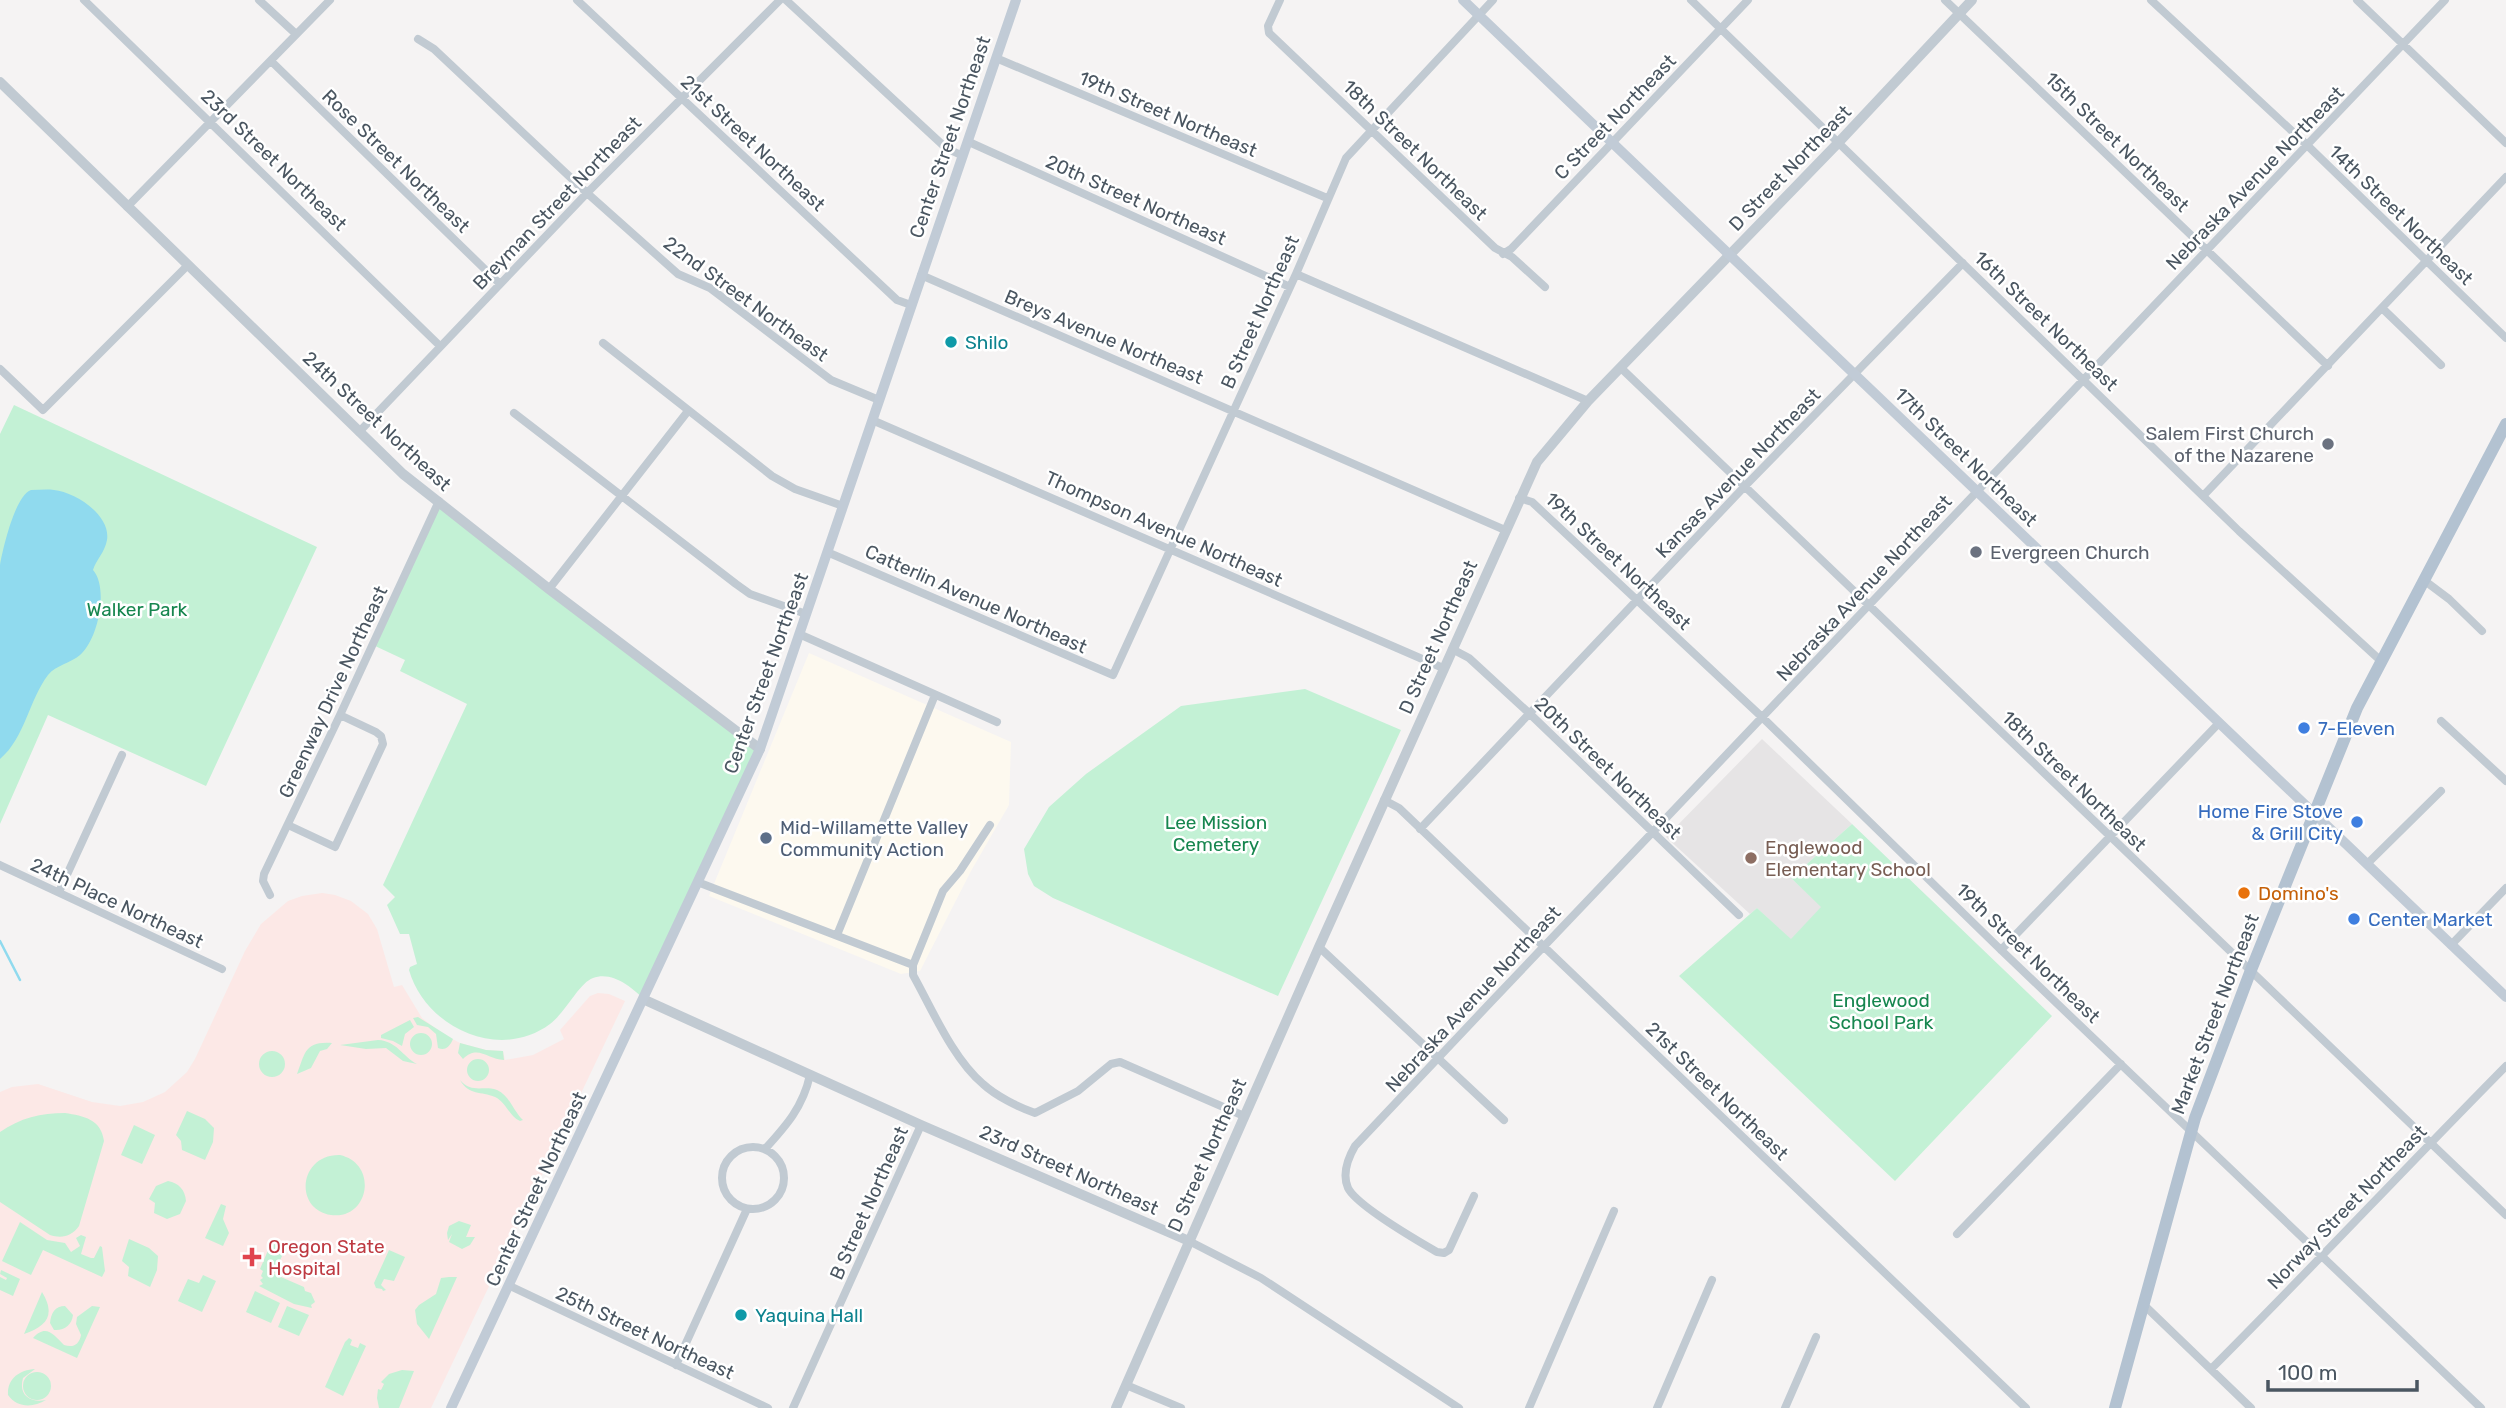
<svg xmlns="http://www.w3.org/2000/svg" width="2506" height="1408" viewBox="0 0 2506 1408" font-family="Rubik,sans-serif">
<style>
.commercial{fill:#fdf9ef}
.education{fill:#e6e4e5}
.medical{fill:#fce8e6}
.green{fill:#c3f1d5}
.water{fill:#90daee}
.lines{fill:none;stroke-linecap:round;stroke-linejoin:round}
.stream{stroke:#90daee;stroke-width:2.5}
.minor{stroke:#c1cad2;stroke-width:8}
.tertiary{stroke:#c1cad2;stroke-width:10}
.secondary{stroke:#c1cbd6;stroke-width:10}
.primary{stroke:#b3c2d1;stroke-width:12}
.culture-dot{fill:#0f9aa8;stroke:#fff;stroke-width:2.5}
.worship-dot{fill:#6b7280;stroke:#fff;stroke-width:2.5}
.shop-dot{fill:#3f7fe0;stroke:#fff;stroke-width:2.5}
.service-dot{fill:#5c6f8a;stroke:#fff;stroke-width:2.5}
.education-dot{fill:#8d6e63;stroke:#fff;stroke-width:2.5}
.food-dot{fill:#e8710a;stroke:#fff;stroke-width:2.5}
.health-dot{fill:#e0444e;stroke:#fff;stroke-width:2.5}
.labels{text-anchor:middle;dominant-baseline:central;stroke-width:5;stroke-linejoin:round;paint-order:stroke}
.street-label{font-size:19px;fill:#4a5661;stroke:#fff}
.culture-label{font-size:19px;fill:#0d838f;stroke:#fff;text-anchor:start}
.worship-label{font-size:19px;fill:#5b616d;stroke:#fff;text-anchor:end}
.park-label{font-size:19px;fill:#17864f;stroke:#fff}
.shop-label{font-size:19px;fill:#366cbe;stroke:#fff;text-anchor:start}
.service-label{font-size:19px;fill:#4e5e75;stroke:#fff;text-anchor:start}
.education-label{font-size:19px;fill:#785e54;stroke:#fff;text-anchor:start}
.food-label{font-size:19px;fill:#c56008;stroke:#fff;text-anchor:start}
.health-label{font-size:19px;fill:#be3a42;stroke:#fff;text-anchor:start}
</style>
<rect width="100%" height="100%" fill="#f5f3f3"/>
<!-- commercial -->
<path class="commercial" d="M809,653L1011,742L1009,805L971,871L920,971L901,974L709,896Z"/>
<!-- education -->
<path class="education" d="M1762,739L1852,824L1791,878L1822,907L1791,940L1757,908L1750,914L1666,837Z"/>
<!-- medical -->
<path class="medical" d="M322,893L335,895L351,901L368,914L377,929L394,987L402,985L422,1018L443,1034L460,1043L486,1050L503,1051L505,1060L533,1055L564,1039L560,1030L590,996L598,993L609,994L625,1001L431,1408H0V1092L12,1087L38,1084L92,1102L120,1106L143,1102L165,1092L187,1072L195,1059L245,951L261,924L288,901L302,896Z"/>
<!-- green -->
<path class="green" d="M14,405L317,547L206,786L48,715L0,824V434Z
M439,501L760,749L645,1000C632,988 613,971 593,978C579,983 566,1012 550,1024C499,1062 425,1027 409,970L410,967L417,964L409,934H400L387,905L395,897L383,885L467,704L400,671L405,660L373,645Z
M1305,689L1401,730L1278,996L1053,898L1034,886L1028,874L1024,849L1049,807L1086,774L1181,706Z
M1852,824L2052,1016L1895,1181L1679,976L1757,908L1791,939L1821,907L1791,878Z
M418,1017L453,1039C450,1046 446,1051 438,1048L436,1034L428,1027L417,1025L413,1018Z
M410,1020L414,1027L405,1034L402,1046L393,1041L381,1038V1035Z
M410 1044a11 11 0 1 1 22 0a11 11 0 1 1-22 0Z
M378,1040C397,1041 402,1056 417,1064L403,1061L386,1048L366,1049L340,1045Z
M332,1043L327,1049L320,1051L311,1068L297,1074C305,1054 304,1041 332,1043Z
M460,1043L486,1050L503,1051L504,1060C488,1060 478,1044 463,1059L458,1053Z
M259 1064a13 13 0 1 1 26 0a13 13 0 1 1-26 0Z
M467 1070a11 11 0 1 1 22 0a11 11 0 1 1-22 0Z
M460,1080C472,1094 483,1085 497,1090C510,1096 513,1111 523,1120L520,1121C509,1116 506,1102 495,1097C481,1091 469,1096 460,1080Z
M187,1111L205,1119L214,1128L213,1142L205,1160L182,1150L181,1141L176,1135Z
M65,1113C84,1116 101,1119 104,1141L79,1226C72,1236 62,1239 50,1235L0,1202V1132C20,1118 41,1113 65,1113Z
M134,1125L155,1135L142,1164L121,1155Z
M340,1155C379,1164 369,1220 331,1215C293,1209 299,1154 340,1155Z
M168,1181C179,1183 185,1190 186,1201L180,1214L167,1219L154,1213L155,1203L149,1199L156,1186Z
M221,1204L226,1206L223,1219L229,1233L223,1246L205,1238Z
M459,1221L471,1225L466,1237H475L470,1245L462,1249L449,1242L452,1234L448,1240L447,1233L449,1226Z
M20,1222L47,1240L65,1243L71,1252L80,1246L76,1238L81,1235L86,1237L81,1254L91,1258H94L100,1246L102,1247L105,1271L102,1277L43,1250L31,1275L2,1261Z
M129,1239L149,1248L158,1256L157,1270L150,1287L128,1276L129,1267L122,1261Z
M272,1241L286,1247L274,1274L304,1287L305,1291L311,1293L315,1302L311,1305L312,1308L294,1304L259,1286L263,1284L260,1280L263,1278L261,1276L263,1271L260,1269Z
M389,1250L405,1257L394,1281L384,1279L381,1285L386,1290L383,1291L382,1289L376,1288L374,1283Z
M1,1270L20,1279L13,1296L0,1290V1277L6,1280L7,1278L0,1274Z
M203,1275L216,1281L202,1312L178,1301L188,1279L199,1283Z
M449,1277H457L429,1339L417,1324L415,1310L419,1305L436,1294L441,1278Z
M255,1291L280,1303L271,1323L246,1312Z
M42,1292C56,1315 47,1326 24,1334Z
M65,1306L73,1315C72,1325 64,1331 54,1330L50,1323C51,1313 55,1306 65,1306Z
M92,1306L100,1307L77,1358L33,1338C46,1323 54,1335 64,1345C73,1348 79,1345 81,1335L76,1324L77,1317Z
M287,1306L309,1315L299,1336L278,1327Z
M349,1338L352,1340L350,1345L358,1348L360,1343L366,1346L343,1396L325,1387L345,1342Z
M35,1369L23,1378C18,1396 31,1403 46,1400C33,1408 17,1408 8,1395C7,1379 19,1370 35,1369Z
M402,1370L414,1371L399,1408H379L377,1398L378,1389L381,1390L384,1384L381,1382L389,1374Z
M23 1386a14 14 0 1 1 28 0a14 14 0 1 1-28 0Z"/>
<!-- water -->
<path class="water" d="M31,490C39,490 47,489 54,490C75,492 111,515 107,540C105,552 96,560 93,570C109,588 98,640 80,655C71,663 56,665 48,675C29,700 25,738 0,759V565C3,548 15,496 31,490Z"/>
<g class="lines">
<!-- stream -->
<path class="stream" d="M0,941L20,980"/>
<!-- minor -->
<path class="minor" d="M84,0L440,346
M259,0L296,34
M577,0L897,300L911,305
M786,0L946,148L963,156
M1280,0L1268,26L1269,33L1495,248L1512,257L1545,287
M1691,0L2239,531L2381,661
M1945,0L2328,366
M2151,0L2308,146L2506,338
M2357,0L2506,143
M418,39L434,49L587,193L678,274L710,288L831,380L879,400
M996,58L1327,198
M271,61L500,284
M969,142L1290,287
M127,207L330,0
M1503,254L1511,249L1748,0
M1296,274L1588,401
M921,275L1505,530
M2382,308L2441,365
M603,343L772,476L795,489L843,506
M0,369L43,410L188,265
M1622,369L2506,1215
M514,413L736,584L750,594L806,614
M872,420L1443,668
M359,432L587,193L780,0
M2203,496L2506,177
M1519,498L1532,502L1763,718L2001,950L2481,1408
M827,552L1113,675L1296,274L1346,158L1493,0
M2425,581L2449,599L2482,631
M549,589L688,411
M799,634L997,722
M1452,649L1469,658L1530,714L1739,915
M2441,721L2506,781
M1384,800L1399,808L2026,1408
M288,825L335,847L383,744L381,736L376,732L340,715
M990,825L960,871L943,891L913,965V975C932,1009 953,1059 983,1084C996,1096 1018,1107 1035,1113L1078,1091L1111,1064L1120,1062L1244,1116
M1420,829L1745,486L1963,263
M2367,864L2441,791
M0,865L222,969
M700,883L913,965
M59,892L122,755
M270,895L263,881L264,874L340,715L439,501
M837,935L935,695
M2451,945L2506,888
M1319,947L1504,1120
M2001,950L2219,723
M722 1178a31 31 0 1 1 62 0a31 31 0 1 1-62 0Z
M765,1149C786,1126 803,1107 810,1075
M1474,1196L1449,1250L1444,1253L1437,1252C1418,1241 1357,1206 1348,1188C1342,1174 1348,1158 1355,1146L1490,1003L2445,0
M1957,1234L2121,1064
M1189,1241L1261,1278L1459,1408
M510,1286L768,1408
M2145,1306L2251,1408
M676,1365L747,1209
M2211,1369C2311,1269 2407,1166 2506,1066
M1126,1385L1181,1408
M793,1408L921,1125
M1529,1408L1614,1211
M1657,1408L1712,1280
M1785,1408L1816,1337"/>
<!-- tertiary -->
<path class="tertiary" d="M0,82L403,474L549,589L760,749
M645,1000L921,1125L1189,1241
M1116,1408L1319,947L1537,462L1588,401L1838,143L1972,0"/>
<!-- secondary -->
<path class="secondary" d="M1463,0L2506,997
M451,1408L760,749L1016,0"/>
<!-- primary -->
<path class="primary" d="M2115,1408L2195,1118L2251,970L2357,708L2506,424"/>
</g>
<!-- markers -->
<g class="culture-dot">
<circle cx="951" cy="342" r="7"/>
<circle cx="741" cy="1315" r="7"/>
</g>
<g class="worship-dot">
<circle cx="2328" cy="444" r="7"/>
<circle cx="1976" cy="552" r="7"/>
</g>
<g class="shop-dot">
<circle cx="2304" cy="728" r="7"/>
<circle cx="2357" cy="822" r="7"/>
<circle cx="2354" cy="919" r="7"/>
</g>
<circle class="service-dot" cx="766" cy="838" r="7"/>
<circle class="education-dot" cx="1751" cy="858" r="7"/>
<circle class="food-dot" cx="2244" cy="893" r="7"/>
<path class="health-dot" d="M248.5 1246.5h7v7h7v7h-7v7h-7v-7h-7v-7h7z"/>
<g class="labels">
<!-- street labels -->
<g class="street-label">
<text transform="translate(1168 114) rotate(23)">19th Street Northeast</text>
<text transform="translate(1615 117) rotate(-46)">C Street Northeast</text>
<text transform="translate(950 137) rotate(-71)">Center Street Northeast</text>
<text transform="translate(2117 142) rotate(44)">15th Street Northeast</text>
<text transform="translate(753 143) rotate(43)">21st Street Northeast</text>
<text transform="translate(1415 150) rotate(44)">18th Street Northeast</text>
<text transform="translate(274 160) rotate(44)">23rd Street Northeast</text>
<text transform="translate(396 161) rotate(44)">Rose Street Northeast</text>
<text transform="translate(1790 168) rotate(-46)">D Street Northeast</text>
<text transform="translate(2255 178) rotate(-46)">Nebraska Avenue Northeast</text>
<text transform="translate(1136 200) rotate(24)">20th Street Northeast</text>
<text transform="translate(557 203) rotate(-46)">Breyman Street Northeast</text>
<text transform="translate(2401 215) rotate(44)">14th Street Northeast</text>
<text transform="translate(746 299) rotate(36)">22nd Street Northeast</text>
<text transform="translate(1260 312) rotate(-66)">B Street Northeast</text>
<text transform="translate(2046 321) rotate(44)">16th Street Northeast</text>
<text transform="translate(1104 337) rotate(23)">Breys Avenue Northeast</text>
<text transform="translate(377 421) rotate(43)">24th Street Northeast</text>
<text transform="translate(1966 457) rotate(44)">17th Street Northeast</text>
<text transform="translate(1738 473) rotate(-46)">Kansas Avenue Northeast</text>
<text transform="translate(1164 529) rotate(24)">Thompson Avenue Northeast</text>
<text transform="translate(1618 561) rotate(43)">19th Street Northeast</text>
<text transform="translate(1864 588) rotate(-47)">Nebraska Avenue Northeast</text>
<text transform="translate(976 599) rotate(24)">Catterlin Avenue Northeast</text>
<text transform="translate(1438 637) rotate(-66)">D Street Northeast</text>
<text transform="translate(766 673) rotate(-70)">Center Street Northeast</text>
<text transform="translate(333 692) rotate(-65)">Greenway Drive Northeast</text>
<text transform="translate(1608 768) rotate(44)">20th Street Northeast</text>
<text transform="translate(2074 781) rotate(44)">18th Street Northeast</text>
<text transform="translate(117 903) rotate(25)">24th Place Northeast</text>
<text transform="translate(2028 953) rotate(44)">19th Street Northeast</text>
<text transform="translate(1473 999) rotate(-47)">Nebraska Avenue Northeast</text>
<text transform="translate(2215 1014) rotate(-69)">Market Street Northeast</text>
<text transform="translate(1717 1091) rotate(44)">21st Street Northeast</text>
<text transform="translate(1207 1155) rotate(-66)">D Street Northeast</text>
<text transform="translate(1069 1170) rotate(24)">23rd Street Northeast</text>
<text transform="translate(536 1189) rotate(-65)">Center Street Northeast</text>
<text transform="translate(869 1203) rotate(-66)">B Street Northeast</text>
<text transform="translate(2347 1207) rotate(-46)">Norway Street Northeast</text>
<text transform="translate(645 1333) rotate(25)">25th Street Northeast</text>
</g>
<!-- culture labels -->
<g class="culture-label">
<text x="965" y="342">Shilo</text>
<text x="755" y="1315">Yaquina Hall</text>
</g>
<!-- worship labels -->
<g class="worship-label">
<text x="2314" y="433">Salem First Church<tspan x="2314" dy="22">of the Nazarene</tspan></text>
<text x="1990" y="552" text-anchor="start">Evergreen Church</text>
</g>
<!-- park labels -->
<g class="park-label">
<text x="137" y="609">Walker Park</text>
<text x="1216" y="822">Lee Mission<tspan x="1216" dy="22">Cemetery</tspan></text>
<text x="1881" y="1000">Englewood<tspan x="1881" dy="22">School Park</tspan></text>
</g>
<!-- shop labels -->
<g class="shop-label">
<text x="2318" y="728">7-Eleven</text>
<text x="2343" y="811" text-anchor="end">Home Fire Stove<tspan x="2343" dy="22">&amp; Grill City</tspan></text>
<text x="2368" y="919">Center Market</text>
</g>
<!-- service labels -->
<g class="service-label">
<text x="780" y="827">Mid-Willamette Valley<tspan x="780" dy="22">Community Action</tspan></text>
</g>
<!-- education labels -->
<g class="education-label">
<text x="1765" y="847">Englewood<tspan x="1765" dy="22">Elementary School</tspan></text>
</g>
<!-- food labels -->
<g class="food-label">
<text x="2258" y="893">Domino's</text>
</g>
<!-- health labels -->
<g class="health-label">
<text x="268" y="1246">Oregon State<tspan x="268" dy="22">Hospital</tspan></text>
</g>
</g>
<!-- scale -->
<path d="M2268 1380v10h149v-10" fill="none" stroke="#4a5661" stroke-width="3.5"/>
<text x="2278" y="1380" font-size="21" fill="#4a5661" stroke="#ffffff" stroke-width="5" paint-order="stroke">100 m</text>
</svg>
